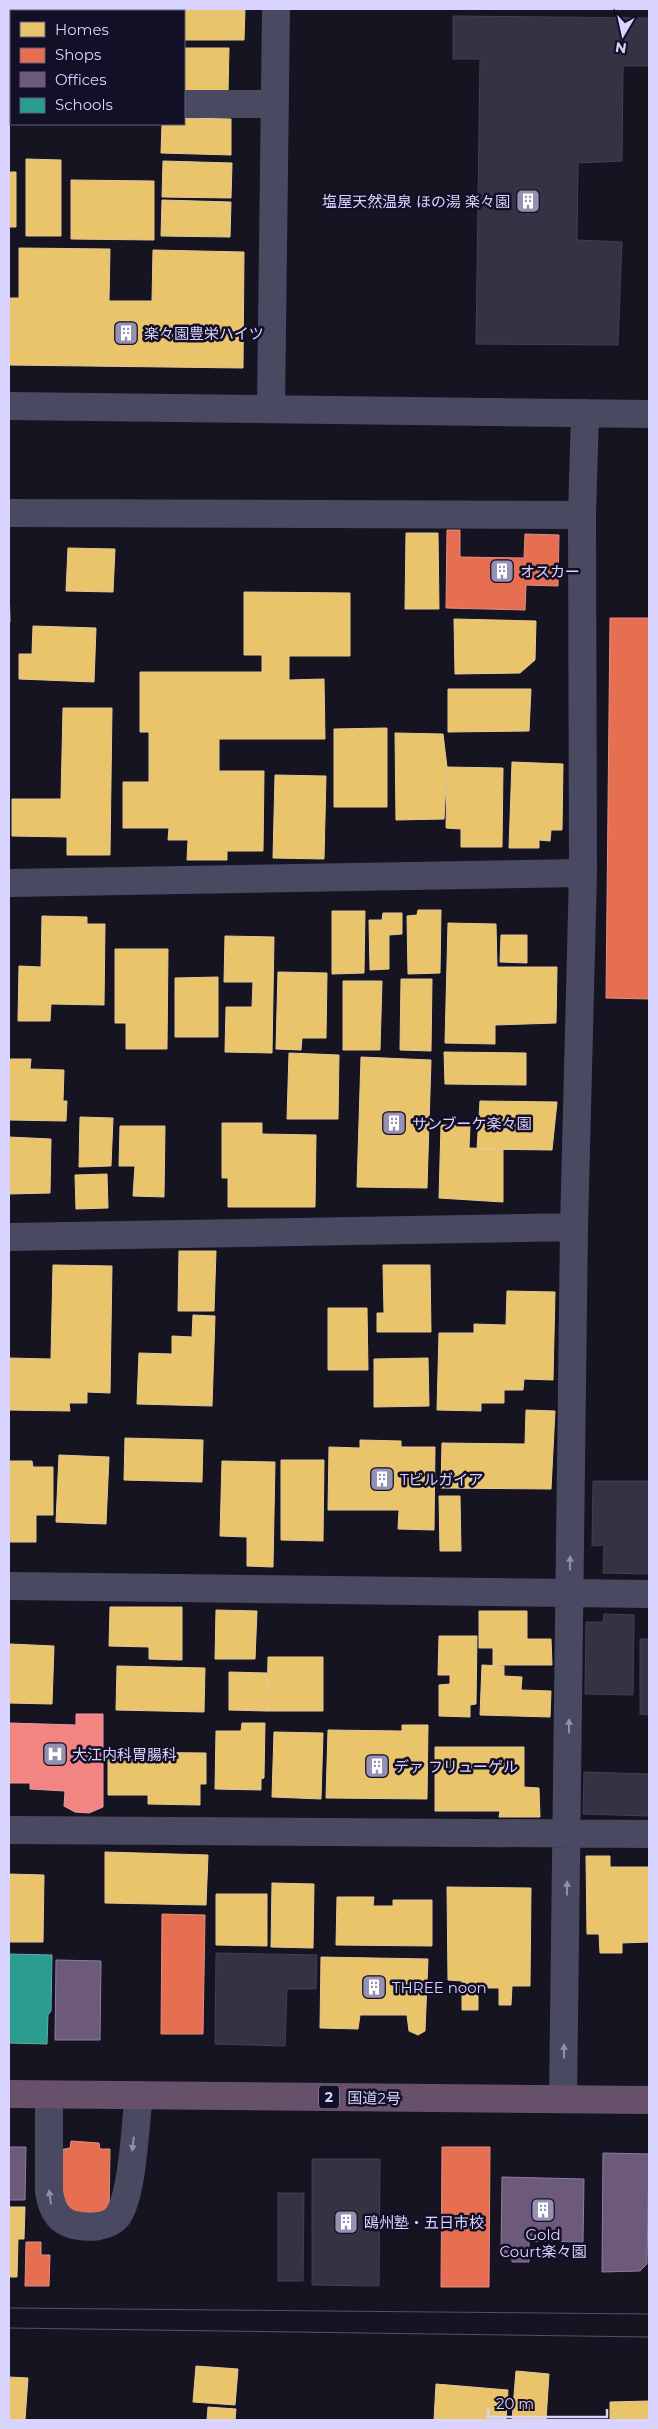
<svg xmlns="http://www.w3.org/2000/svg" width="658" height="2429" viewBox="0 0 658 2429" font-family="Montserrat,'Noto Sans JP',sans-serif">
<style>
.homes{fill:#e9c46a;stroke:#e4c997}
.shops{fill:#e76f51;stroke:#e38d85}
.offices{fill:#6d597a;stroke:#8d7ea2}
.schools{fill:#2a9d8f;stroke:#5eaeb1}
.health{fill:#f28482;stroke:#ea9ca8}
.building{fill:#343243;stroke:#433f54}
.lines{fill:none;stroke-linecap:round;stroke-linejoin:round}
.minor{stroke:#4a4962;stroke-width:28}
.highway{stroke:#67516a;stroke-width:28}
.tram{stroke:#43596b;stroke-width:1}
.oneway{fill:#928eb0}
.labels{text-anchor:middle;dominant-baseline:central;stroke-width:5;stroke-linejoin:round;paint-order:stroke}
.shield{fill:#130f26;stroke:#9e99be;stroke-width:1}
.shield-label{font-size:14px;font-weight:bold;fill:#d9d4ff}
.poi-label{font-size:15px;fill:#d9d4ff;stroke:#130f26;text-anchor:start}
.street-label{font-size:15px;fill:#d9d4ff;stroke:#130f26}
</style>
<rect width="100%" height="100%" fill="#161421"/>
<!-- homes -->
<path class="homes" d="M78,9H101V11H78Z
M173,9H245L244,40H184V11H173Z
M9,27L11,28V81H9Z
M185,48H229L228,92L184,91Z
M184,118L231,119V155L161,153L162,124H184Z
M26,159L61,160V236H26Z
M163,161L232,163L231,198L162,197Z
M9,172H16V227H9Z
M71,180L154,181V240L71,239Z
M162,200L231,202L230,237L161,236Z
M19,248L110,249L109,301H152L153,250L244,252L243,368L9,365V298H19Z
M406,533H438L439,609H405Z
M68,548L115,549L113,592L66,591Z
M9,582L10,622H9Z
M244,592L350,593V656H289V680L324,679L325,739H219V771H264L263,851H227V860H187L188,840H168L169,828H123V782H149V732H140V672H262V655H244Z
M454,619L536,621L535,660L520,673L455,674Z
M33,626L96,628L94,682L19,679V654H32Z
M448,689H531L529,731L448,732Z
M63,708H112L110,855H67V837L12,836V799H61Z
M387,728V807H334V729Z
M395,733L443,734L447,767L444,819L396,820Z
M512,762L563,764L562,830H551L550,841L539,840V848H509Z
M447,767L503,768L502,847H461V829L446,828Z
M275,775L326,776L324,859L273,858Z
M418,910H441L440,973L408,974L407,916L417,915Z
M332,911H365L364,973L332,974Z
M383,913H402V934L389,935V969L370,970L369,920H382Z
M42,916L87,917V924H105L104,1005L51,1004L50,1021H18L19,966L41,967Z
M448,923L496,924L497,967H557L556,1023L495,1025V1044L445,1043Z
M501,935H527V963L500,962Z
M225,936L274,937L272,1053L225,1052L226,1007H252L253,982H224Z
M115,949H168L167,1049H126V1023H115Z
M278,972L327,973L326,1038H302L301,1050L276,1049Z
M218,977V1037H175V978Z
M401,979H432L431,1051L400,1050Z
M343,981H382L380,1050H343Z
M444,1052L526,1053V1085L445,1084Z
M289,1053L339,1055L338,1119H287Z
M361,1057L431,1060L427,1188L357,1187Z
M9,1059H31L30,1069L64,1070L63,1101H67L66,1121L9,1120Z
M480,1101L557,1102L552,1150L477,1149Z
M80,1117L113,1118L111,1166L79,1167Z
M222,1123H262V1134L316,1135L315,1207H228V1178H222Z
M441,1125L470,1126L469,1148L503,1149V1202L439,1198Z
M120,1126H165L164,1197L133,1196L135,1166H119Z
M9,1137L51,1139L50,1193L9,1194Z
M107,1174L108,1208L76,1209L75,1175Z
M179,1251H216L214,1311H178Z
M53,1265L112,1266L110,1393L87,1392V1403H69L70,1411L9,1410V1358L51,1359Z
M383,1265H430L431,1332H377V1313H384Z
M507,1291L555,1292L553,1380L524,1379L523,1390H504V1403H481V1411L437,1410L439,1333H474V1324L506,1325Z
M328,1308H367L368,1370H328Z
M193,1315L215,1316L212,1406L137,1404L139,1353L172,1354V1336L192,1337Z
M428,1358L429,1406L374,1407V1359Z
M526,1410L555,1411L551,1489L441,1488L442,1443L525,1444Z
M125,1438L203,1440L202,1482L124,1480Z
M360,1440L401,1441V1447H435L434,1530L398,1529L399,1510H328L329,1447L360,1448Z
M59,1455L109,1457L106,1524L56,1522Z
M281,1460H324L323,1541L281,1540Z
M9,1461H32L33,1467H53V1515H36V1542H9Z
M222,1461L275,1462L273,1567L247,1566V1537L220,1536Z
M439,1496H460L461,1551H440Z
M110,1607H182V1660L149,1659V1647L109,1646Z
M216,1610L257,1611L255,1659H215Z
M479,1611H527V1639H551L552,1665H493V1648H479Z
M439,1636H477L476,1704L470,1705V1717L439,1716V1685L450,1684V1675H438Z
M10,1644L54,1646L52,1704L9,1703Z
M268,1657H323V1711H267Z
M482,1665L504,1666V1676L522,1677L521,1690L551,1691L550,1717L480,1715Z
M117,1666L205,1668L204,1712L116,1710Z
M229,1672L267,1673V1711L229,1710Z
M242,1723H265L264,1778L261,1779V1790L215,1789L216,1731H241Z
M402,1725H428L427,1799L326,1798L328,1730L402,1731Z
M274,1732L323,1733L321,1799L272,1797Z
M435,1747H524V1787L539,1788L540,1817H499L500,1811H435Z
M108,1752L206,1753V1784H200V1805L148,1804V1795H108Z
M105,1852L208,1855L206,1905L105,1903Z
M586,1856H610V1867H649V1942L622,1943V1953H600L599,1934H587Z
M9,1874L44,1875L43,1942H9Z
M272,1883L314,1884L313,1948L271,1947Z
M447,1887L531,1888L530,1986H512L511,2005H499V1988H478V2010H462V1981L448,1980Z
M216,1894H267V1946L216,1945Z
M337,1897H374L373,1906H393V1900H432V1946L336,1945Z
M321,1957L428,1959L425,2031L418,2035L409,2031L407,2015H360L358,2029L320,2028Z
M9,2207H25L24,2239H18L17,2277H9Z
M196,2366L238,2369L235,2405L193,2402Z
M516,2371L549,2374L546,2420H512Z
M9,2377L28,2378L25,2420H9Z
M436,2384L508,2390L506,2420H434Z
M649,2401V2420H610V2402Z
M208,2407L236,2409L235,2420H207Z"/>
<!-- shops -->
<path class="shops" d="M447,530H460V557L524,558L525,534L559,535L558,586L526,585L525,610L446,608Z
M610,618H649V999L606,998Z
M162,1914L205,1915L203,2034H161Z
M71,2141L99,2143L100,2149H110L109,2216L69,2215L57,2201L59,2150L70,2148Z
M442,2147H490L489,2287H441Z
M26,2242H41V2255H50L49,2286H25Z"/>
<!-- offices -->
<path class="offices" d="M56,1960L101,1961L100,2040H55Z
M9,2147H26L25,2200H9Z
M603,2153L649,2154L647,2264L640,2271L602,2272Z
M502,2177L584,2179L583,2242L529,2241V2262H512V2253L501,2254Z"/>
<!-- schools -->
<path class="schools" d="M9,1954L52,1955L51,2011L48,2015L47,2044L9,2043Z"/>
<!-- health -->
<path class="health" d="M76,1714H103V1807L89,1813L75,1812L64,1806L65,1791L30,1789V1783H9V1723L76,1725Z"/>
<!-- building -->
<path class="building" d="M453,16L649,18V66H623L622,161L578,163L577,240L622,242L618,345L476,344L480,59H453Z
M593,1481H649V1574L603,1573L604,1545L592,1546Z
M604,1614L634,1615L633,1695L585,1694L586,1622H603Z
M640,1639H649V1715L640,1714Z
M584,1772L649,1774V1816L583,1814Z
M216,1953L317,1955L316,1989H287L285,2046L215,2044Z
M312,2159H380L379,2286L312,2285Z
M278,2193H304L303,2281H278Z"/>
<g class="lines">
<!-- minor -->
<path class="minor" d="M9,103H11
M184,104H275
M9,406L649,414
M271,408L276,9
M9,513L582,515
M9,883L583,873
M9,1237L574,1227
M9,1586L649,1594
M9,1830L649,1834
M49,2095V2191C51,2207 57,2221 74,2225C87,2228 108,2228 117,2217C133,2197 135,2123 139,2095
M563,2099L574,1227L583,873L582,515L585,413"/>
<!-- highway -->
<path class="highway" d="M9,2094L649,2100"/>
<!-- tram -->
<path class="tram" d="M9,2308L649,2314
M9,2328L649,2337"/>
</g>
<!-- one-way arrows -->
<defs><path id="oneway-solid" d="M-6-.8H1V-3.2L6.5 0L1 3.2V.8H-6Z" transform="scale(1.25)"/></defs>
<g class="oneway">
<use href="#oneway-solid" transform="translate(570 1563) rotate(-89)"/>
<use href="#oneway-solid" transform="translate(569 1726) rotate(-89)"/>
<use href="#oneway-solid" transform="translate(567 1888) rotate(-89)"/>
<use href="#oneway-solid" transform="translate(564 2051) rotate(-89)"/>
<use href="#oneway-solid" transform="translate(133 2144) rotate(97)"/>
<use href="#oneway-solid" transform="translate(50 2197) rotate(-98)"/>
</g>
<!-- icons -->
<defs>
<g id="building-square" transform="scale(1.25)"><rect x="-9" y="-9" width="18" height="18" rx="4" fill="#9591b1" stroke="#130f26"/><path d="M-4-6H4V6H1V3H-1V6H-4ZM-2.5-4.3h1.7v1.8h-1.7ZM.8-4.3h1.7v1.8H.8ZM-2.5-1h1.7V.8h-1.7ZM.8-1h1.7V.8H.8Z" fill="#fff"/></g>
<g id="hospital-square" transform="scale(1.25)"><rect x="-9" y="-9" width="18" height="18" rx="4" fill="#9591b1" stroke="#130f26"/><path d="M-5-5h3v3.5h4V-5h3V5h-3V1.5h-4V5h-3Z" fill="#fff"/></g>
</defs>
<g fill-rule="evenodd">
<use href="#building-square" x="528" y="201"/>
<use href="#building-square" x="126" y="333"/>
<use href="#building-square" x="502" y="571"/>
<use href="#building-square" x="394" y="1123"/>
<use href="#building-square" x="382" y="1479"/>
<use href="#hospital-square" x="55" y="1754"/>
<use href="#building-square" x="377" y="1766"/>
<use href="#building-square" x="374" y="1987"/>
<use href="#building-square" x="543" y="2210"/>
<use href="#building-square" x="346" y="2222"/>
</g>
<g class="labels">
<!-- shield labels -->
<rect class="shield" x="319" y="2085.5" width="20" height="23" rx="4"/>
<g class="shield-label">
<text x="329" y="2097">2</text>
</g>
<!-- poi labels -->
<g class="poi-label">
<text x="510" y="201" text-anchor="end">塩屋天然温泉 ほの湯 楽々園</text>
<text x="144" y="333">楽々園豊栄ハイツ</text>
<text x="520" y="571">オスカー</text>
<text x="412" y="1123">サンブーケ楽々園</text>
<text x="400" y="1479">Tビルガイア</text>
<text x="72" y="1754">大江内科胃腸科</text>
<text x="394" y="1766">デァ フリューゲル</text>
<text x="392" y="1987">THREE noon</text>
<text x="364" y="2222">鴎州塾・五日市校</text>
<text x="543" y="2234" text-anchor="middle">Gold<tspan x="543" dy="17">Court楽々園</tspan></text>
</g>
<!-- street labels -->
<g class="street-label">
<text transform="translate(374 2098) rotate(1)">国道2号</text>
</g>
</g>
<!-- border -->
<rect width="658" height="2429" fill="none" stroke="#d9d4ff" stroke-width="20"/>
<!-- legend -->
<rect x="10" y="10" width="175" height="115" fill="#130f26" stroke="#625e7d"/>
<rect x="20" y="22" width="25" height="15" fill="#e9c46a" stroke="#625e7d"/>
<text x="55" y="35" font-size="15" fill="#d9d4ff">Homes</text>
<rect x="20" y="48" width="25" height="15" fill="#e76f51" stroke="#625e7d"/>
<text x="55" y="60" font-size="15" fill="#d9d4ff">Shops</text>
<rect x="20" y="72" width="25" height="15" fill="#6d597a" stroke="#625e7d"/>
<text x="55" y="85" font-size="15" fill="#d9d4ff">Offices</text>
<rect x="20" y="98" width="25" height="15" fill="#2a9d8f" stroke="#625e7d"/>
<text x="55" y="110" font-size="15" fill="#d9d4ff">Schools</text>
<!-- north arrow -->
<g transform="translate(623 35) rotate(189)" stroke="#130f26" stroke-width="4" paint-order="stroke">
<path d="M0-4L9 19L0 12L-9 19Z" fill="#d9d4ff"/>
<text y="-8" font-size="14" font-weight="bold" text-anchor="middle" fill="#d9d4ff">N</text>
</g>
<!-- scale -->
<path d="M488 2409v8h119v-8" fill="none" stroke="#d9d4ff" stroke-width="2.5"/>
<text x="496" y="2409" font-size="15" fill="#d9d4ff" stroke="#130f26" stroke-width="4" paint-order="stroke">20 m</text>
</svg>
